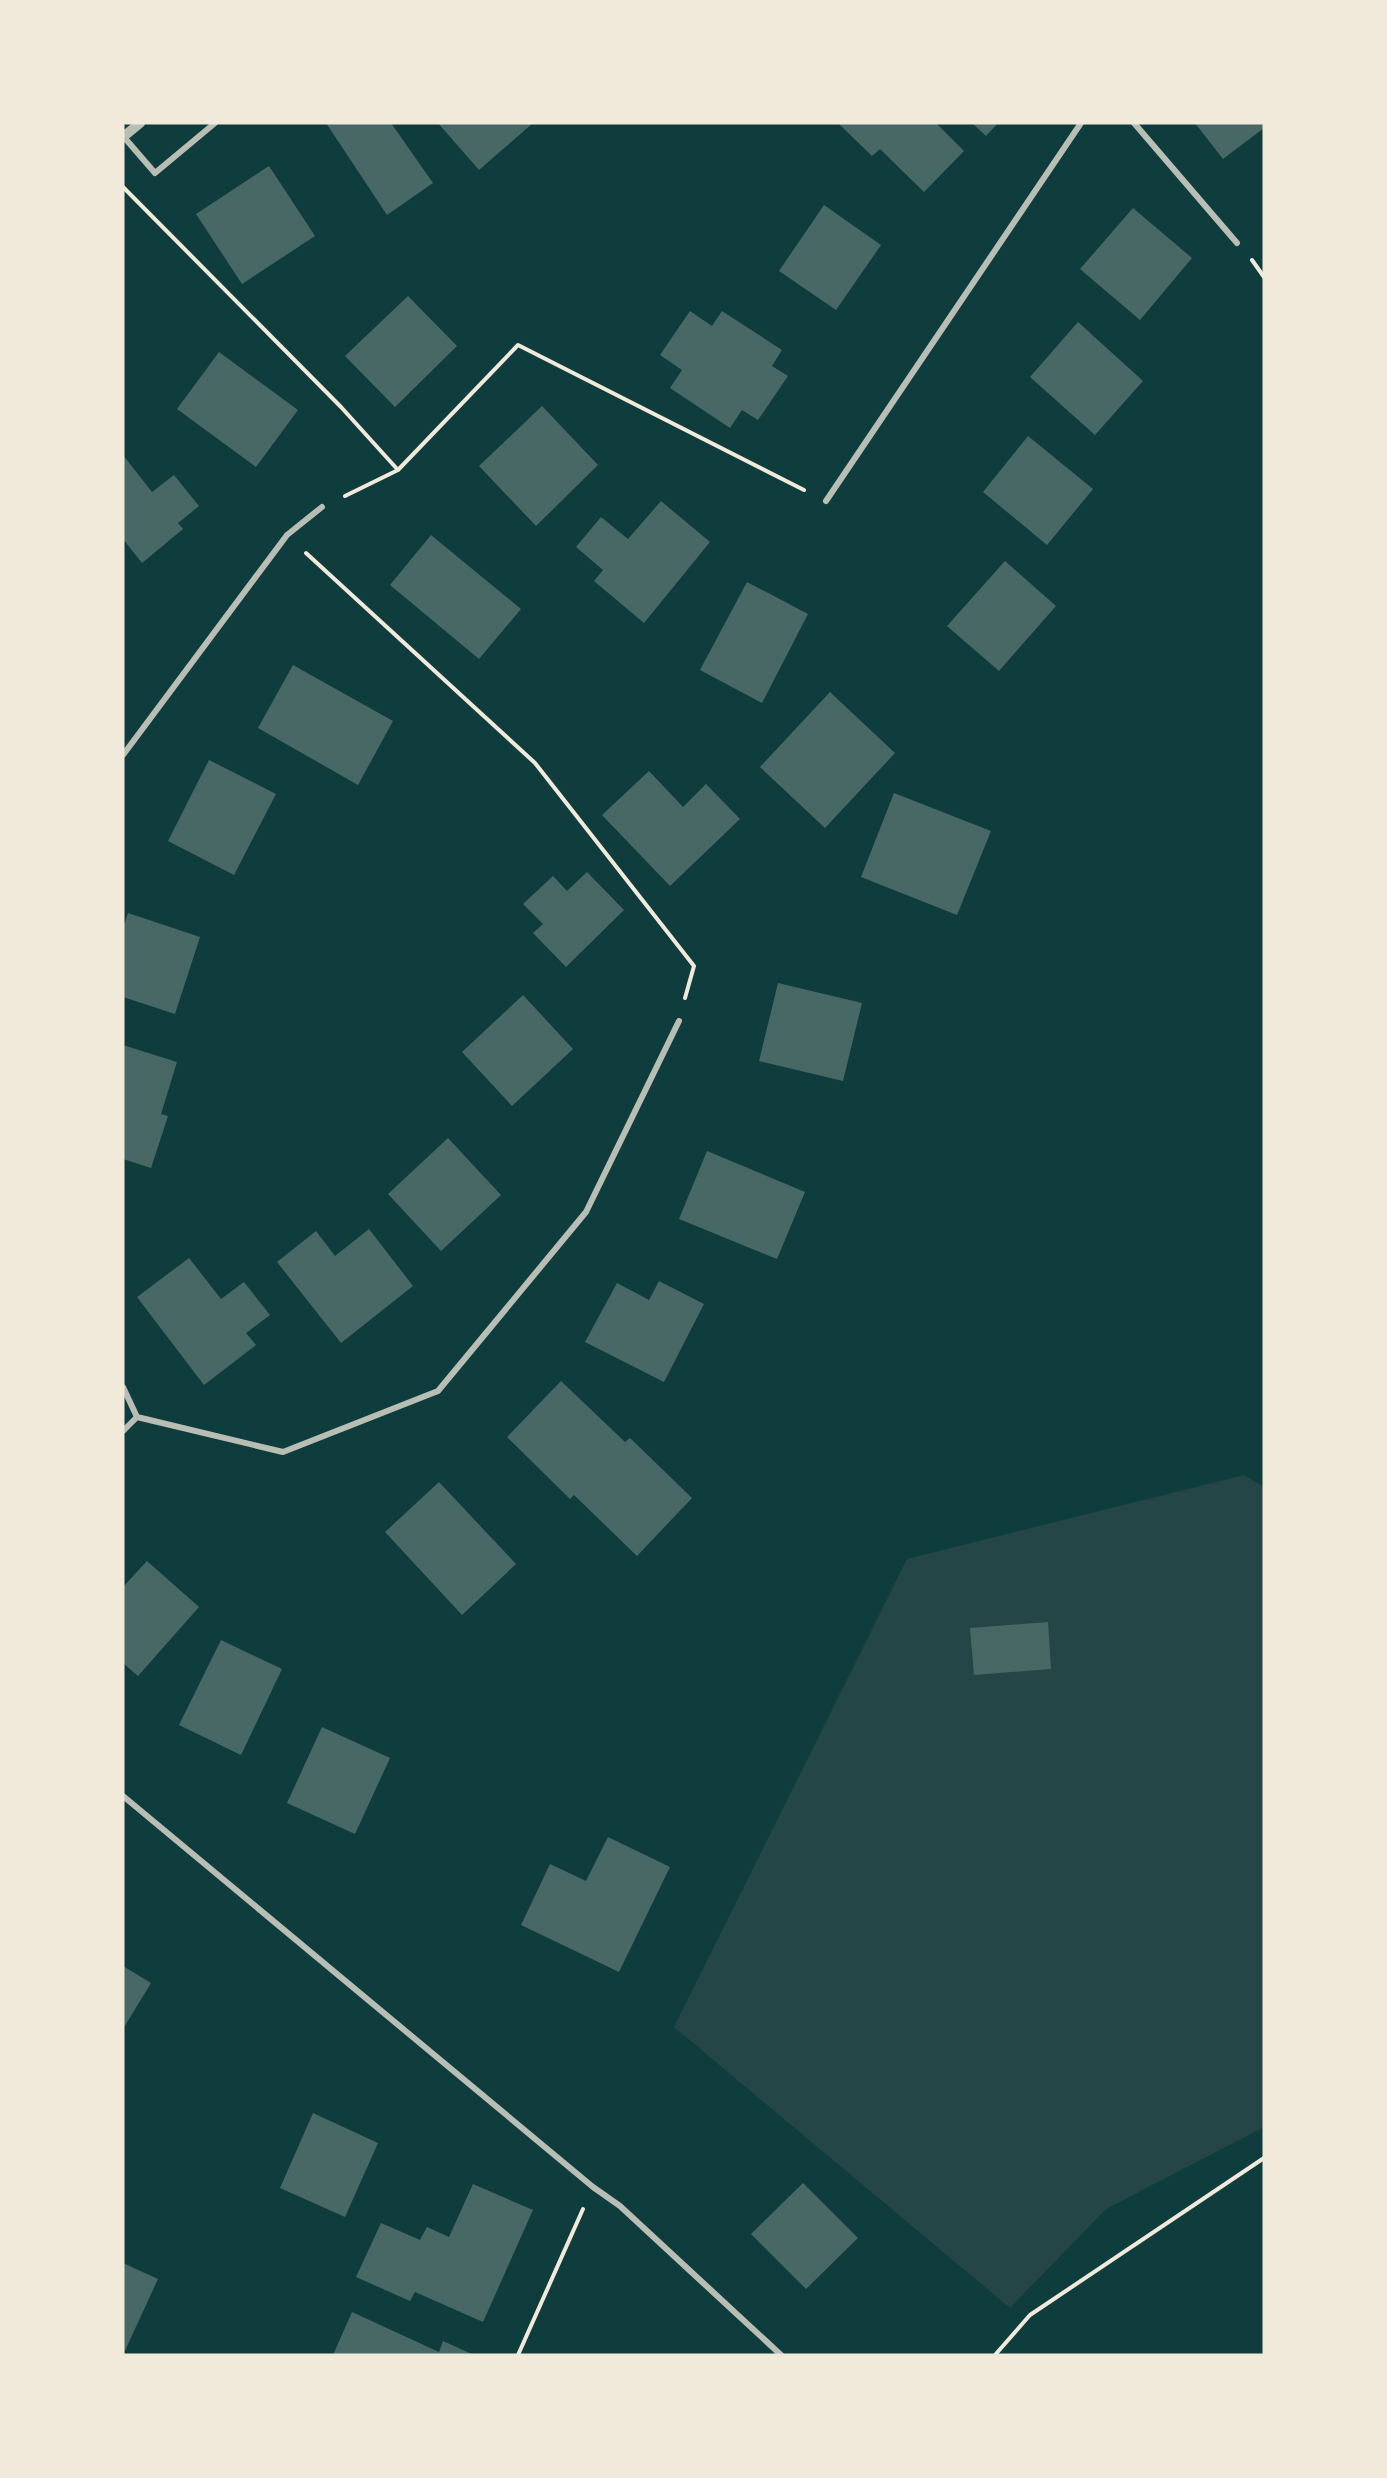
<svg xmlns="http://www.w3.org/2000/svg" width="1387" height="2478" viewBox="0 0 1387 2478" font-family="'Roboto Serif',serif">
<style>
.green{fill:#244646}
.building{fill:#486865}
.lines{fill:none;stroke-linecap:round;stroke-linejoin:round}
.path{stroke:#f1e9da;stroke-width:4}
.minor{stroke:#b8beb3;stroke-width:6}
.tertiary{stroke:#b8beb3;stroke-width:10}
</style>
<rect width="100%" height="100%" fill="#0f3d3e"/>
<!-- green -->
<path class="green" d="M1244,1475L1264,1487V2127L1106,2209L1010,2308L674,2027L907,1559Z"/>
<!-- building -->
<path class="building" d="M326,123H391L433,183L387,215Z
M438,123H533L479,170Z
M838,123H936L964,151L924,192L880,149L872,156Z
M972,123H998L986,136Z
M1195,123H1264V128L1223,159Z
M269,166L315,236L242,284L196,214Z
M824,205L881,245L836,310L779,271Z
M1133,208L1192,258L1140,320L1080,269Z
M408,296L457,346L395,407L345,356Z
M690,311L712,326L722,311L782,350L772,366L788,376L758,420L742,410L730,428L670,388L682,370L660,355Z
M1078,322L1143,381L1095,435L1030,377Z
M219,352L298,410L256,467L177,409Z
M542,406L598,465L536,526L479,466Z
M1028,436L1093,489L1047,545L983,492Z
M123,455L152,492L174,475L199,506L178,523L183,529L142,563L123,539Z
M661,501L710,542L644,623L594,581L603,570L576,547L601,517L628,539Z
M431,535L521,609L479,659L390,585Z
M1005,561L1056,606L999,671L947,626Z
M747,582L808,614L762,703L700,670Z
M293,665L393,721L358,785L258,728Z
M830,692L895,753L825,828L760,767Z
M209,760L276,794L234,875L168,841Z
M649,771L683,807L706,784L740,819L670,886L602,815Z
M894,793L991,831L957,915L861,877Z
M587,872L624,910L566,967L533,933L543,924L523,904L553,876L567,891Z
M128,913L200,937L175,1014L123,997V928Z
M778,983L862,1003L843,1081L759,1061Z
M523,995L573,1049L512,1106L462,1052Z
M123,1045L177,1062L161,1114L168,1116L151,1168L123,1159Z
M448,1138L501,1195L441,1251L388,1194Z
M707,1151L805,1192L777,1259L679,1219Z
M369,1229L413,1286L341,1343L277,1262L316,1231L335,1256Z
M189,1258L221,1299L244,1282L270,1315L246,1333L256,1345L204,1385L137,1297Z
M659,1281L704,1304L664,1382L585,1342L617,1283L649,1300Z
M561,1381L625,1442L630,1438L692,1498L637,1556L574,1495L570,1499L507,1437Z
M439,1482L516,1564L462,1615L385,1532Z
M147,1561L199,1607L138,1676L123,1663V1587Z
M1048,1622L1051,1669L974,1675L970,1628Z
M221,1640L282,1669L241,1755L179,1725Z
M322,1727L390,1758L355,1834L287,1803Z
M608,1837L670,1867L619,1972L521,1925L550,1864L586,1881Z
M123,1966L151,1983L123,2029Z
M313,2113L378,2143L345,2217L280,2188Z
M803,2183L858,2238L806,2289L751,2234Z
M473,2184L533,2210L483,2322L415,2292L410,2301L356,2277L381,2223L420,2240L427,2227L449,2237Z
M123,2263L158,2279L123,2355Z
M352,2312L439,2352L443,2341L474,2355H333Z"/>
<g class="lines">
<!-- path -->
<path class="path" d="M123,187L341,407L398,470
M1252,260L1264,277
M345,496L398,470L518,345L804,490
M306,553L535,763L694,966L685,998
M518,2355L583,2209
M995,2355L1030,2315L1264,2158"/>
<!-- minor -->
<path class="minor" d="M1134,123L1237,243
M123,136L155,173L215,123
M826,501L1081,123
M123,755L287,535L322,507
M123,1387L137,1417L283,1452L438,1391L586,1212L679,1021
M123,1431L137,1417
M123,1796L593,2187L620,2206L781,2355"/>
<!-- tertiary -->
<path class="tertiary" d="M123,137L140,123"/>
</g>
<!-- border -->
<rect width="1387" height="2478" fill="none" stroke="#f1e9da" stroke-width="249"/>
</svg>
